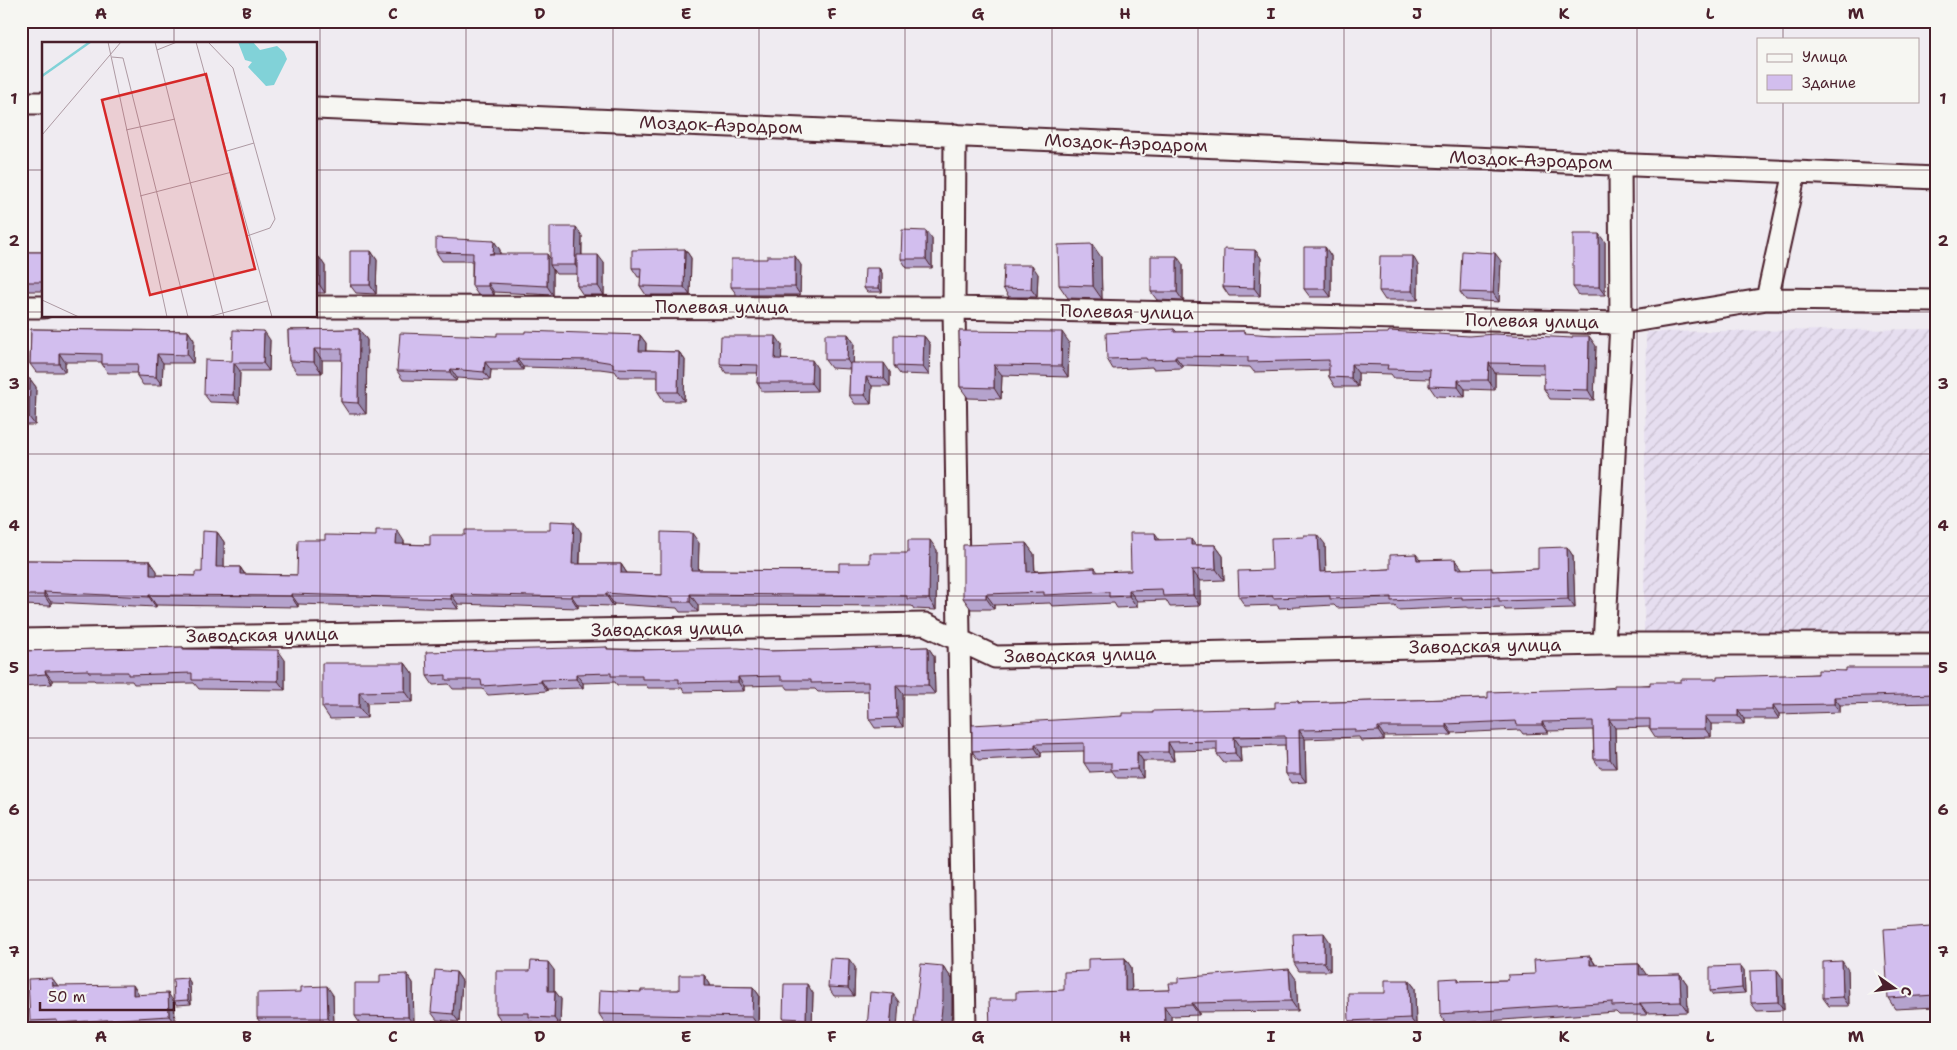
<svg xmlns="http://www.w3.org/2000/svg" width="1957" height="1050" viewBox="0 0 1957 1050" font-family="'Shantell Sans',sans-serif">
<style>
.industrial{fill:url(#industrial-furrows)}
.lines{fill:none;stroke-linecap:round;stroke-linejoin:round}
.street-casing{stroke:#4a1f2b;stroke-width:25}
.street{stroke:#f6f6f2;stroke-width:21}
.wall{fill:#b5a3cd;stroke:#4a1f2b}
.shaded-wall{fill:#9385a7;stroke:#4a1f2b}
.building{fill:#d2beee;stroke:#4a1f2b}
.grid{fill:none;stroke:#4a1f2b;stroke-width:1;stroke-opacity:0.55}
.labels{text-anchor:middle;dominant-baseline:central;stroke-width:4;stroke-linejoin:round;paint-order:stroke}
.street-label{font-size:18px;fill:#4a1f2b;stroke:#f6f6f2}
.inset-river{fill:none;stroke:#81d2d8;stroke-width:2.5}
.inset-road{fill:none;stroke:#ad99a2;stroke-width:1}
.view{fill:#d62828;fill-opacity:0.15;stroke:#d62828;stroke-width:2.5}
.inset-edge{fill:none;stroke:#4a1f2b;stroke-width:2.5}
.neatline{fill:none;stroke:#4a1f2b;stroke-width:2}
.grid-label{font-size:16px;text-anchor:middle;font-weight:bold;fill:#4a1f2b}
</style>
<defs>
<pattern id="industrial-furrows" width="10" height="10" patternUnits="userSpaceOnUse" patternTransform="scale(1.25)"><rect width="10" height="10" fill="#e6def0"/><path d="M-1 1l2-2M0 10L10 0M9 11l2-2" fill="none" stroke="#c7bece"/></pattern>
</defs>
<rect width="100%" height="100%" fill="#efebf1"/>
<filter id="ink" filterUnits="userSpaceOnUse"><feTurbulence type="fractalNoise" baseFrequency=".02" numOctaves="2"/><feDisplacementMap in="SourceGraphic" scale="10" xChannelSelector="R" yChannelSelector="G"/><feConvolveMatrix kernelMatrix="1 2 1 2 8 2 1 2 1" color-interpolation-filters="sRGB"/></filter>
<g filter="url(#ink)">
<!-- industrial -->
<path class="industrial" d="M1936,329V634L1644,633L1646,332Z"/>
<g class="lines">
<!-- street casing -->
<g class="street-casing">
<path id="street" d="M21,103H44
M316,108L1936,178
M955,135L954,308L965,1029
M1767,299L1795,172
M21,307H44
M316,307L954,308L1621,323L1767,299L1936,301
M21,640L925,624L995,657L1604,644H1936
M1604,644L1621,323L1620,164"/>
</g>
<!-- street -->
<use href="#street" class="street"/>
</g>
<!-- wall -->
<path class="wall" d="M576,227L582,236V255L604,263V295H583L577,286V274H556L553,270V295L494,292V295H478L472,286V261H442L436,252L494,241L500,250V254L550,258Z
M932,239V268H907L901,259Z
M1605,242V295H1579L1573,287Z
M1325,247L1331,256V297H1310L1304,289Z
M685,249L691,258L690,295H646L640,286L641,277H638L632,268Z
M1255,250L1261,258L1260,296H1229L1223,287Z
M371,251L377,260L376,294L356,293L350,285Z
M21,252H44V291H21Z
M316,257H319L325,266V293H316Z
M1101,257L1102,299L1068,298L1059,285Z
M767,259L801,265L800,295H737L731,287Z
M1501,261L1499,302L1466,300L1460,292Z
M1183,265V301L1157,300L1151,292Z
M1418,265V300H1385L1379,291Z
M879,268L882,273V292H867L864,288Z
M1038,274L1037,297H1009L1003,288Z
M31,329L188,331L194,340L193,363H163L162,385H143L137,376V373H108L102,364V362H65V372H36L30,364Z
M359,329L367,340L366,414H349L341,402L342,360H322V373H297L289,361L288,330Z
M1174,329L1177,332L1244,331L1246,334L1273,335L1596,346L1594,400L1550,399L1544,389V374L1495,373V390L1465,389V397L1436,396L1429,386L1430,379L1394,378L1391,374L1358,373V387H1335L1329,377V370L1254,372L1250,367L1182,365V368L1153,369L1152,367L1113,369L1107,359Z
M959,331L1069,342L1068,377L1002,375L1001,399L968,398L960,387Z
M848,334L854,343L853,363L890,372V386H872L871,404H855L849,395L850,369L831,368L825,360Z
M640,335L646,343V351L679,352L685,360L684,401H664L658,392V377H619L615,371L600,369L523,367V370H491L490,380L457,378L456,381L403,380L397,371L497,336Z
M924,336L930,344L929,375L900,374L894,366Z
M270,340L269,371H240L239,403L210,402L204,394L232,361Z
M782,345L781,359L817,368V391L763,392L757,383L758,373H726L720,364Z
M21,379H30L36,387L35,425H21Z
M217,532L224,542V567H240L245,574L297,575L404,541V544L430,545L465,535L581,532L580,564H621L627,573L661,574L699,543L698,570L839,571L870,563L908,553L937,550L936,610L914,609L912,606L698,605V612H680L677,608L614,604L613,606L578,605V608L458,604V609L298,604V607L156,605V607L51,602V606L21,605V560L150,561L157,571V575L195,576L202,572Z
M1304,537L1325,544L1326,572L1390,569L1421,560L1462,568V569L1494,571L1538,569L1567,547L1573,556L1575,608L1505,610L1504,607L1469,608L1467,607L1398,610L1395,606L1337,608L1334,605L1279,608L1278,605L1245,606L1239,597L1272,570Z
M1160,540L1195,545H1215L1223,556L1224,580L1200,581V606L1170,607L1166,600L1137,601V607L1117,608L1114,603L1052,606L1050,603L994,605V609H971L963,598L1026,543L1034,554L1035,571L1095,568L1098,572L1131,571Z
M183,647L185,649L285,660V690L199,689L194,683L134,684L132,681H95L94,680H52V684L21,686V651Z
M607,647L608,649L770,651L928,647L934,656L935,694H903V727L875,728L869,719V691L818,692L815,689H788L785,685L744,686V691L685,692L682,688H648L646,685H617L615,682L583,683V688L547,689V691L488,695L483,689H453L449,684L433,685L427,676Z
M405,663L413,674V702L367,703V718L330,719L322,707Z
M1936,668V703L1840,705V712L1779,714V719H1744V724H1711V737L1656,738L1650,729V727L1615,728L1616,768H1600L1594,759L1593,730L1548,731V733L1523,734L1520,730L1452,733V735L1384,736V740L1361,741L1359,737L1305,739L1306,782L1292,783L1286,774L1285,745L1240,746L1241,762H1223L1217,754V750L1173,751L1174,761H1143V778H1117L1112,771L1090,772L1084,763V751L1041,752V757L978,760L972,751L1122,716L1153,713L1275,708L1298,701L1300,703L1488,698L1717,679L1818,674L1846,671Z
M1936,932V1007L1895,1009L1888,998Z
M1330,942V971H1299L1294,963Z
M1590,956L1596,965L1639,964L1646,975L1680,974L1687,984L1688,1012L1647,1013V1015H1619L1616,1012L1446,1024L1440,1014L1458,978L1460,981L1508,980L1535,974Z
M1125,958L1131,967L1132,991L1170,990L1296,979L1298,1011L1199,1012V1015L1171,1016V1029H990L1016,999L1064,990L1088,971Z
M943,966L952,979V1012L950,1029H918L914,1023Z
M855,967L854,996H834L828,987Z
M554,970V991L561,999L560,1026H535L533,1022H502L496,1013Z
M1744,970L1745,993L1713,995L1710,991Z
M1777,970L1783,979L1784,1010L1757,1011L1751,1003Z
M1848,970L1849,1006H1829L1823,998Z
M456,972L462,981L459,1022L437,1020L431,1012Z
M407,974L413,983L414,1025H361L355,1016L380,983Z
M704,975L710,984V986L753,987L759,995L758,1026L605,1023L599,1014L641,992L679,990Z
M52,978L58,986L139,994V995L174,1002L175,1024L108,1029H35L30,1021Z
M187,978L190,982L191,1004L177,1005L174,1001Z
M1409,980L1415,988L1416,1026L1354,1029L1349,1021L1385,993Z
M813,993L812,1027H789L783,1018Z
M333,995L334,1026H263L257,1018Z"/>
<!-- shaded-wall -->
<path class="shaded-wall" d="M576,227L582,236L581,274L575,265Z
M926,231L932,239V268L926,259Z
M1599,234L1605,242V295L1599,287Z
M494,241L500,250L499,262L493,253Z
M1092,244L1101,257L1102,299L1093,286Z
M1325,247L1331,256V297L1325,289Z
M685,249L691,258L690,295L684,287Z
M1255,250L1261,258L1260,296L1254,288Z
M371,251L377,260L376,294L370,285Z
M1495,253L1501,261L1499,302L1493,293Z
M547,254L553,263L550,265L553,270V295L547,286Z
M598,255L604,263V295L598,286Z
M795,256L801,265L800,295L795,287Z
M1177,256L1183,265V301L1177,292Z
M1413,256L1418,265V300L1412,291Z
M319,257L325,266V293L319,284Z
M1032,265L1038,274L1037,297L1031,289Z
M879,268L882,273V292L879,288Z
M488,283L494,292V295L488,286Z
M359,329L367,340L366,414L358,403Z
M188,331L194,340L193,363L187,355Z
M264,331L270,340L269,371L263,363Z
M1062,332L1069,342L1068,377L1061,366Z
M848,334L854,343L853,369L847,360Z
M640,335L646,343L645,359L639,351Z
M776,336L782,345L781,367L775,359Z
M924,336L930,344L929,375L923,367Z
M1589,336L1596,346L1594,400L1588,390Z
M314,349L322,360V373L314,362Z
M679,352L685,360L684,401L678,392Z
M59,353L65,362V372L59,364Z
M157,354L163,363L162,385L156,377Z
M1175,356L1182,365V368L1175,359Z
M517,359L523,367V370L517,362Z
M812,360L817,368V391L811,383Z
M485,362L491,370L490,380L484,372Z
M234,363L240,371L239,403L233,395Z
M884,363L890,372V386L884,378Z
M1489,363L1495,373V390L1488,380Z
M1351,364L1358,373V387L1351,378Z
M994,365L1002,375L1001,399L994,388Z
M451,369L457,378L456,381L450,372Z
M866,377L872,386L871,404L865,395Z
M30,379L36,387L35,425L29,417Z
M1458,380L1465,389V397L1458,387Z
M574,522L581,532L579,574L572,564Z
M397,530L404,541L403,555L396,544Z
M217,532L224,542V577L216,567Z
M692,533L699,543L698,581L691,570Z
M1155,533L1163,544L1156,540Z
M1318,535L1325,544L1326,581L1320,572Z
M1191,539L1199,550L1191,545Z
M930,540L937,550L936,610L929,599Z
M1026,543L1034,554L1035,583L1027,572Z
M1215,545L1223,556L1224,580L1216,569Z
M1567,547L1573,556L1575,608L1568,599Z
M1416,554L1423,563L1417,560Z
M1455,559L1462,568V579L1456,569Z
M150,561L157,571V586L150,575Z
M621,564L628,575L621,573Z
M240,567L247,578L240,574Z
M1192,570L1200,581V606L1193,595Z
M1129,590L1137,601V607L1129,596Z
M44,592L51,602V606L44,595Z
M606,593L614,604L613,606L606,595Z
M291,594L298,604V607L291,596Z
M451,594L458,604V609L451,599Z
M690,594L698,605V612L690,602Z
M986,594L994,605V609L986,598Z
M149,595L156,605V607L149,597Z
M571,595L578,605V608L571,597Z
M928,647L934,656L935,694L928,685Z
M278,650L285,660V690L278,681Z
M405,663L413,674V702L405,691Z
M45,671L52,680V684L46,674Z
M576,674L583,683V688L576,679Z
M738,677L744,686V691L738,682Z
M541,680L547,689V691L541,682Z
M896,685L903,694V727L897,718Z
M359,692L367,703V718L359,707Z
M1834,697L1840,705V712L1834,704Z
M1773,705L1779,714V719L1773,710Z
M1738,710L1744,719V724L1738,716Z
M1705,716L1711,724V737L1705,729Z
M1609,719L1615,728L1616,768L1610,759Z
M1542,722L1548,731V733L1542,725Z
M1446,724L1452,733V735L1446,727Z
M1378,727L1384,736V740L1378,731Z
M1299,730L1305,739L1306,782L1300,774Z
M1234,737L1240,746L1241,762L1235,753Z
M1168,742L1173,751L1174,761L1168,752Z
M1035,744L1041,752V757L1035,748Z
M1137,752L1143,761V778L1137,769Z
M1932,926L1936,932V997L1935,995Z
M1324,933L1330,942V971L1324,962Z
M1590,956L1596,966L1590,965Z
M1125,958L1131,967L1132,1000L1125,991Z
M849,959L855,967L854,996L848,988Z
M1842,961L1848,970L1849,1006L1843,997Z
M548,962L554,970V999L548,991Z
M1639,964L1646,974V985L1639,975Z
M943,966L952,979V1012L950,1029H942L940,1026Z
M1741,966L1744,970L1745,993L1742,988Z
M1289,969L1296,979L1298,1011L1291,1001Z
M1777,970L1783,979L1784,1010L1778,1002Z
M456,972L462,981L459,1022L453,1014Z
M407,974L413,983L414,1025L408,1017Z
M1680,974L1687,984L1688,1012L1681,1002Z
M704,975L710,984V995L704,986Z
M52,978L58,986H53Z
M187,978L190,982L191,1004L188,1000Z
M1409,980L1415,988L1416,1026L1410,1018Z
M807,984L813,993L812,1027L806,1019Z
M133,985L139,994V1003L133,995Z
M327,986L333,995L334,1026L328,1018Z
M753,987L759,995L758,1026L752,1017Z
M555,991L561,999L560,1026L554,1018Z
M168,993L174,1002L175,1024L169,1016Z
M893,994L899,1002L897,1029H890Z
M1192,1003L1199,1012V1015L1192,1005Z
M1640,1003L1647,1013V1015L1640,1005Z
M1164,1006L1171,1016V1029H1167L1165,1025Z"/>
<!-- building -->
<path class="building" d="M550,227H576L575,265H550Z
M902,230L926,231V259H901Z
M1573,234H1599V287H1573Z
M436,238L494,241L493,253L489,254H547V286L488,283V286H472L473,253L436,252Z
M1092,244L1093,286L1059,285L1058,245Z
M1304,247H1325V289H1304Z
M685,249L684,287L640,286L641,268H632V250Z
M1224,249L1255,250L1254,288L1223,287Z
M350,251H371L370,285H350Z
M1462,251L1495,253L1493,293L1460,292Z
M21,252H44V282H21Z
M577,255H598V286H577Z
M767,256H795V287H731V259H767Z
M1151,256H1177V292H1151Z
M1380,256H1413L1412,291H1379Z
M316,257H319V284H316Z
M1004,265H1032L1031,289L1003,288Z
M865,268H879V288H864Z
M31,329L188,331L187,355L157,354L156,377L137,376L138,364H102V354L59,353V364H30Z
M359,329L358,403L341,402L342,349H314V362L289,361L288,330Z
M1174,329V332L1244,331V333L1273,335L1388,333L1389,331L1469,336L1494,334L1572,338V336H1589L1588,390L1544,389V364L1489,363L1488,380H1458V387L1429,386L1430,370L1387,369L1388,365L1351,364V378L1329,377V360L1248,362V357L1175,356V359L1147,360L1146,358L1107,359L1106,333Z
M233,330L264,331L263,363H234L233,395L204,394L205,360L232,361Z
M525,331L640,335L639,351L679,352L678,392H658V369L613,368V363L594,360L517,359V362H485L484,372L451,369L450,372L397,371L400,333L497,336V333H525Z
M959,331L1062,332L1061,366L994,365V388L960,387Z
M825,334H848L847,360H825Z
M894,335L924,336L923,367L894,366Z
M721,336H776L775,359L812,360L811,383H757L758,365L720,364Z
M850,363H884V378L866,377L865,395H849Z
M21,379H30L29,417H21Z
M550,521L574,522L572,564H621V573L661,574V532L692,533L691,570L839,571V563H870V553H908V540H930L929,599H907V596L690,594V602H673V598L606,593V595H571V597L451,594V599L291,594V596L149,595V597L44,592V595H21V560L150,561V575L195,576V572H202L203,531L217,532L216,567H240V574L297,575L298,540H325V535L376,536V530H397L396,544L430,545V535H465V530H550Z
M1130,533H1155L1156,540L1191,539V545H1215L1216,569L1192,570L1193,595L1163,596L1162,589L1129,590V596L1109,597V592L1044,595V592L986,594V598H963V545L1026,543L1027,572L1095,568V572L1131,571Z
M1304,535H1318L1320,572L1390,569V555L1416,554L1417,560L1455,559L1456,569L1492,568V571L1538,569V548L1567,547L1568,599L1499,601V598L1462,599V597L1391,601V597L1330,599V596L1273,598V596L1239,597L1238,571L1272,570L1271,538L1304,537Z
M183,647V649L278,650V681L192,680V673L128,675V672H89L88,670L45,671L46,674L21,676V651Z
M607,647V649L635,650L738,648L770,651L928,647V685H896L897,718L869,719L868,682L811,683V680H781V676L738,677V682L679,683V679H642V676H611V673L576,674V679L541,680V682L482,686L481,680H446V675L427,676L426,652Z
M322,663H405V691L359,692V707H322Z
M1846,668H1936V694L1834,697V704L1773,705V710H1738V716H1705V729H1650V719H1609L1610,759H1594L1593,721L1542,722V725H1517L1516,721L1446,724V727H1378V731L1355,732V729L1299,730L1300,774H1286L1285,736L1234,737L1235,753L1217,754V741L1168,742V752H1137V769L1111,770V763H1084V743L1035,744V748L972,751V725L1122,716V713H1153V711L1275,708V702L1298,701V703L1488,698V692L1614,688V685H1650V682H1681V679H1717V677L1818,674V670L1846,671Z
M1932,926L1935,995L1888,998L1884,929Z
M1324,933V962L1294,963L1293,934Z
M1590,956V965L1639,964V975L1680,974L1681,1002L1640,1003V1005L1612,1006V1002L1440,1014L1439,979L1458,978V981L1508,980V975L1535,974L1534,960Z
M830,958L849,959L848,988L828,987Z
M1125,958V991L1170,990L1169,983H1178V978L1289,969L1291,1001L1192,1003V1005L1164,1006L1165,1025L1058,1029H990L989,999H1016V992L1064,990V972L1088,971V959Z
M531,961L548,962V991H555L554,1018L529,1017V1013H496V971H530Z
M1842,961L1843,997L1823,998V962Z
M921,964L943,966V999L940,1026L914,1023Z
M1741,966L1742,988L1710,991V967Z
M435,970L456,972L453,1014L431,1012Z
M1777,970L1778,1002L1751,1003L1750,971Z
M407,974L408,1017L355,1016V983H380V975Z
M679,975H704V986L753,987L752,1017L599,1014L600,990L641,992V990H679Z
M52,978L53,986L133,985V995L168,993L169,1016L57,1023V1020L30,1021L28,979Z
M187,978L188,1000L174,1001L173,979Z
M1385,980H1409L1410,1018L1349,1021L1348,993H1385Z
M784,984H807L806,1019L783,1018Z
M327,986L328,1018H257V993L301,992V987Z
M870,992L893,994L890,1029L867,1028Z"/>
</g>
<!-- grid -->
<path class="grid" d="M174,21V44M320,21V1029M466,21V1029M613,21V1029M759,21V1029M905,21V1029M1052,21V1029M1198,21V1029M1344,21V1029M1491,21V1029M1637,21V1029M1783,21V39M1783,101V1029M21,170H44M316,170H1936M21,312H44M316,312H1936M174,316V1029M21,454H1936M21,596H1936M21,738H1936M21,880H1936"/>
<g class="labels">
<!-- street labels -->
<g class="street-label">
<text transform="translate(721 125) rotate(2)">Моздок-Аэродром</text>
<text transform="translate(1126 143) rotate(2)">Моздок-Аэродром</text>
<text transform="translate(1531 160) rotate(2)">Моздок-Аэродром</text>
<text x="722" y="307">Полевая улица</text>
<text transform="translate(1127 312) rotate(1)">Полевая улица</text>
<text transform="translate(1532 321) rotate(1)">Полевая улица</text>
<text transform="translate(667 629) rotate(-1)">Заводская улица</text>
<text transform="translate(262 635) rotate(-1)">Заводская улица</text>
<text transform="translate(1485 646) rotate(-1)">Заводская улица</text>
<text transform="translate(1080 655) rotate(-1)">Заводская улица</text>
</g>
</g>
<!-- overview -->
<g transform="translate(42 42)">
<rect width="275" height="275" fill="#efebf1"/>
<path d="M196,0H211L218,8L235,4L242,10L245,17L232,43L224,44L206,25L210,20L203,18Z" fill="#81d2d8"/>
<path class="inset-river" d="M0,34L48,0"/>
<path class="inset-road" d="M66,0L125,275M113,0L182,275M154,0L230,275M166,0L191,26L233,177L228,186L205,194M115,8L135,0M70,15L81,16L146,275M84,88L133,77M0,93L79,0M185,109L212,101M98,154L190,130M0,258L37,275M166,275L225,259"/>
<path class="view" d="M164,32L213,227L108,253L60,58Z"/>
<rect width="275" height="275" class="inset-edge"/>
</g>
<!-- margin -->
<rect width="1957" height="1050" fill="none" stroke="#f6f6f2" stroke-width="55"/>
<!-- legend -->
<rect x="1757" y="38" width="162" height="65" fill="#f6f6f2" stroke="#b1a0a2"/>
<rect x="1767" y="54" width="25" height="8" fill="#f6f6f2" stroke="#b1a0a2"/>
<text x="1802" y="62" font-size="15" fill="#4a1f2b">Улица</text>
<rect x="1767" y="75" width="25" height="15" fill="#d2beee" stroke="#b1a0a2"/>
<text x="1802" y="88" font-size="15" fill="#4a1f2b">Здание</text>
<!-- north arrow -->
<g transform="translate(1894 988) rotate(104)" stroke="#f6f6f2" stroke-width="4" paint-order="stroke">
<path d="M0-4L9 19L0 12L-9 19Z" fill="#4a1f2b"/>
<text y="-8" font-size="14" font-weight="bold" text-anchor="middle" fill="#4a1f2b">С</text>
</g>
<!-- scale -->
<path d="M40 1002v8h134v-8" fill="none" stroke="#4a1f2b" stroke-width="2.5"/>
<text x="48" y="1002" font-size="15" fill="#4a1f2b" stroke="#f6f6f2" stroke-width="4" paint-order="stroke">50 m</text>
<rect x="28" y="28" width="1902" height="994" class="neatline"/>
<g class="grid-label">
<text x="101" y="19">A</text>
<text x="247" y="19">B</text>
<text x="393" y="19">C</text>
<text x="540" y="19">D</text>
<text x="686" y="19">E</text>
<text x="832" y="19">F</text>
<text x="978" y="19">G</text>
<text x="1125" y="19">H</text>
<text x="1271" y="19">I</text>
<text x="1417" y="19">J</text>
<text x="1564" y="19">K</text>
<text x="1710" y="19">L</text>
<text x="1856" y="19">M</text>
<text x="14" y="104">1</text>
<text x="1943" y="104">1</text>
<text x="14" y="246">2</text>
<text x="1943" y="246">2</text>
<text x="14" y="389">3</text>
<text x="1943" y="389">3</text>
<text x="14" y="531">4</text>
<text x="1943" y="531">4</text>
<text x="14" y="673">5</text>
<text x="1943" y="673">5</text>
<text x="14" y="815">6</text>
<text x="1943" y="815">6</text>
<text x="14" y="957">7</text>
<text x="1943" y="957">7</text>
<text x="101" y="1042">A</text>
<text x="247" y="1042">B</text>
<text x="393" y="1042">C</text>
<text x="540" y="1042">D</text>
<text x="686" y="1042">E</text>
<text x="832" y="1042">F</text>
<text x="978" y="1042">G</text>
<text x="1125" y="1042">H</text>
<text x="1271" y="1042">I</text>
<text x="1417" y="1042">J</text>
<text x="1564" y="1042">K</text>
<text x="1710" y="1042">L</text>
<text x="1856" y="1042">M</text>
</g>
</svg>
